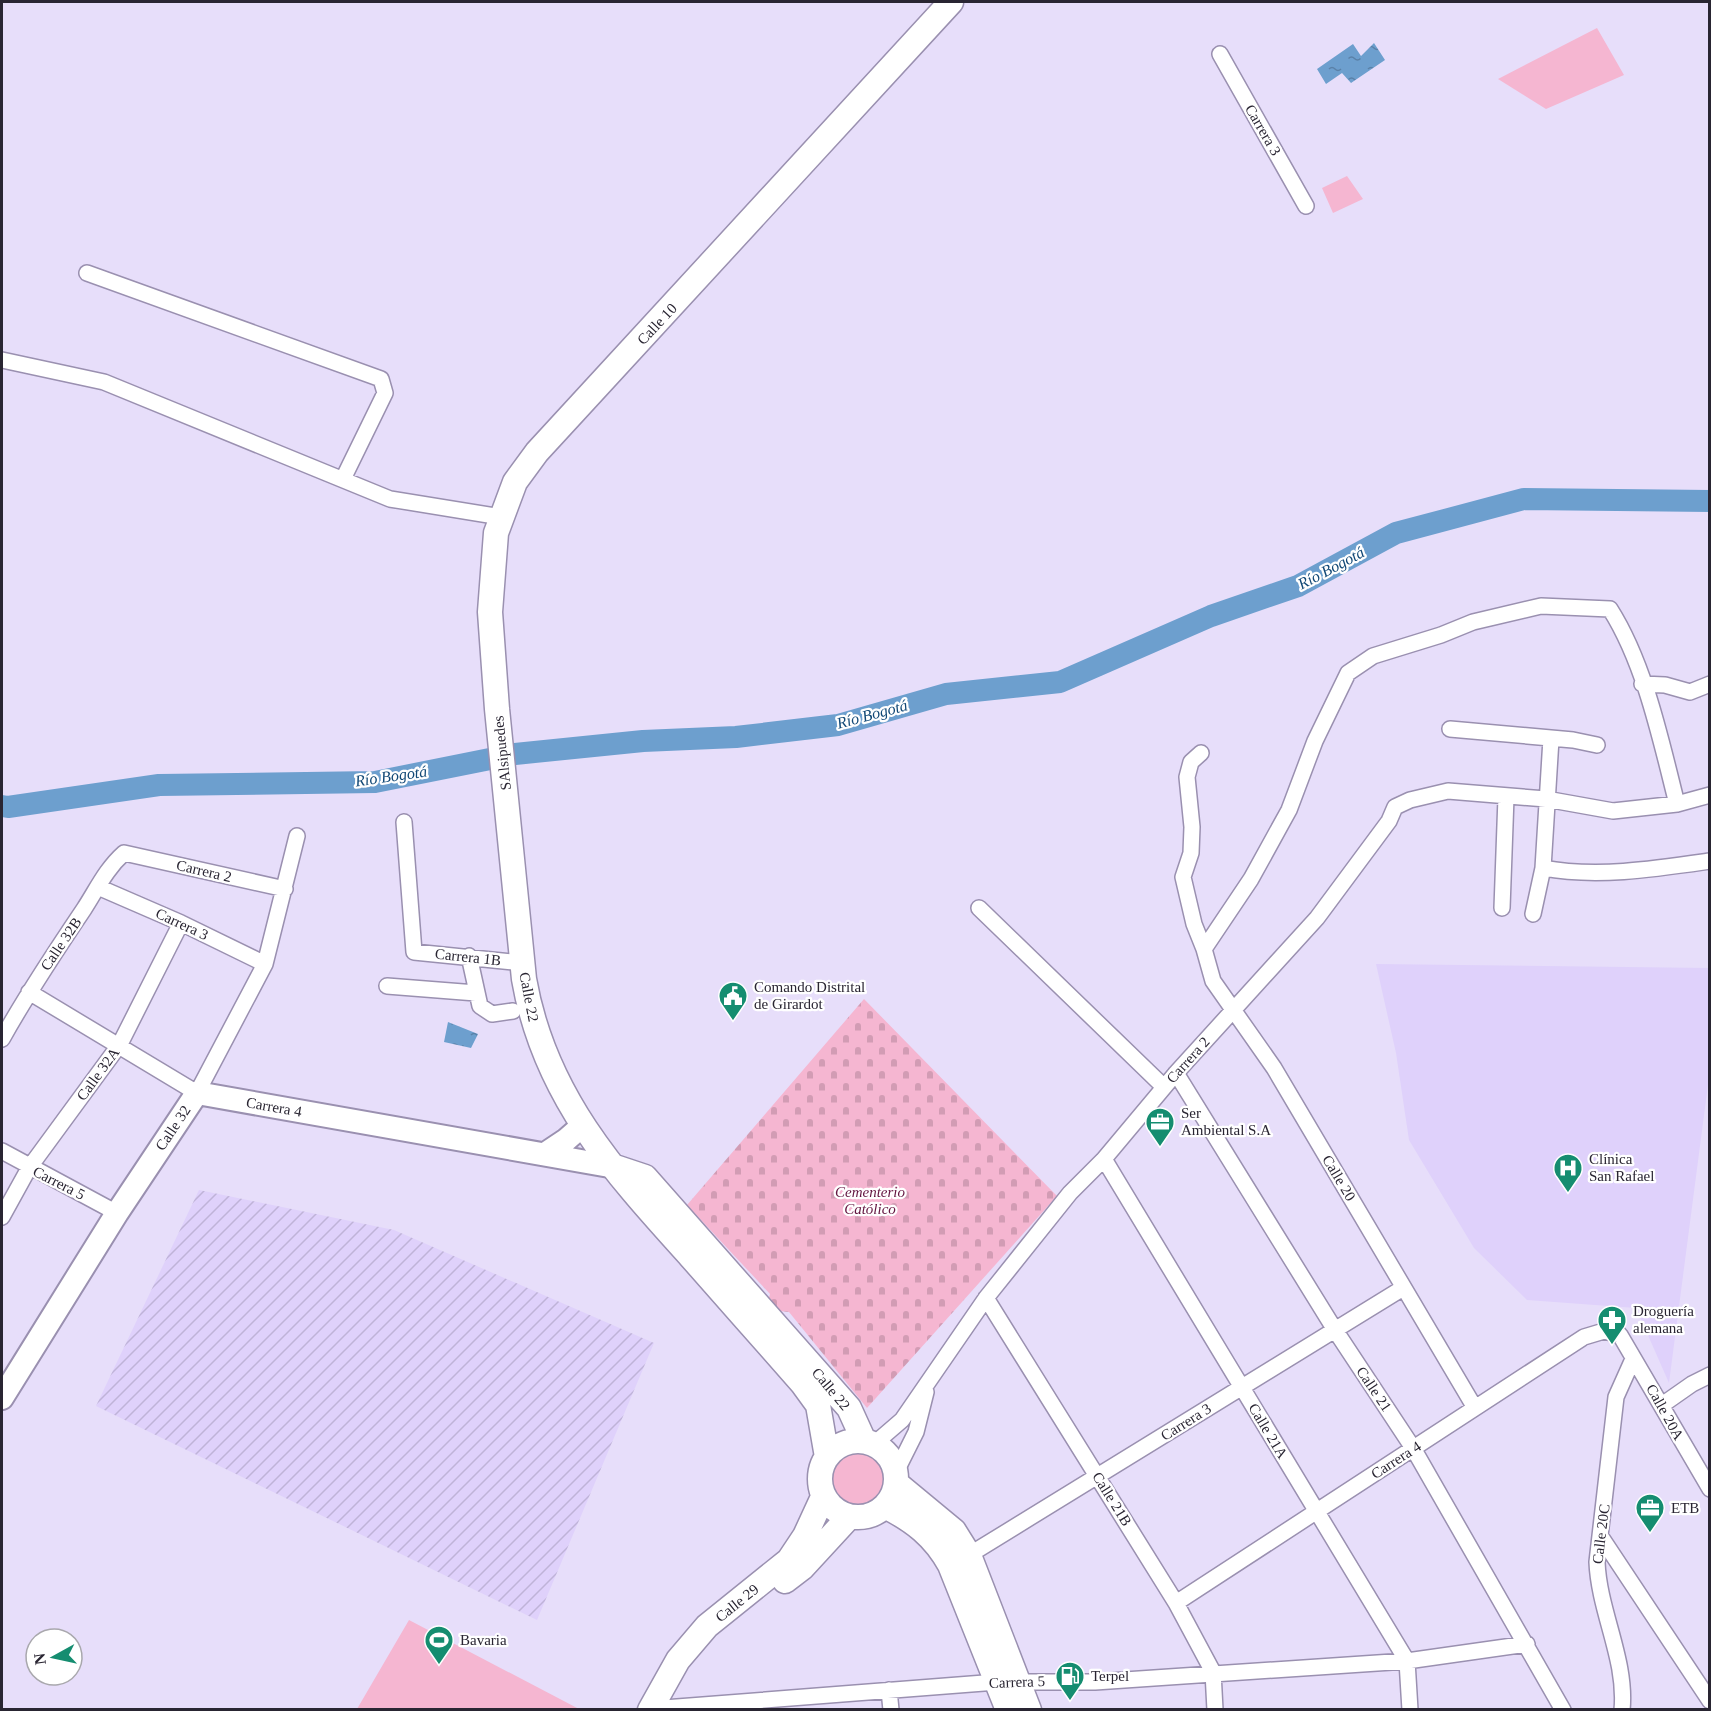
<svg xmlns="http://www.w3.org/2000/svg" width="1711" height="1711" viewBox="0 0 1711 1711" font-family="'Times New Roman',serif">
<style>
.built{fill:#dfd1fb}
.industrial{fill:url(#industrial-furrows)}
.green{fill:#f5b6d1}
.cemetery{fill:url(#cemetery-stones)}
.water{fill:url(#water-ripples)}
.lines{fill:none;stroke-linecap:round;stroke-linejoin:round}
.river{stroke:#6d9fce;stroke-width:22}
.street-casing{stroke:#9a90b0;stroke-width:18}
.secondary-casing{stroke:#9a90b0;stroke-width:26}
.primary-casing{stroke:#9a90b0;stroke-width:27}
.street{stroke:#fff;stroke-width:15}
.secondary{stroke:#fff;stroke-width:22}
.primary{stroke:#fff;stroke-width:24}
.labels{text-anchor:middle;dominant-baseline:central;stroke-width:4.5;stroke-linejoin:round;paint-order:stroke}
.street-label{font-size:15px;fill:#292532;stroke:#fff}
.poi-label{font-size:15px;fill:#292532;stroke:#fff;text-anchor:start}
.park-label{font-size:15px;font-style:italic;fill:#631540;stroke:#fff}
.water-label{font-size:16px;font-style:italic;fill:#114876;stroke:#fff}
</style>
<defs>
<pattern id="industrial-furrows" width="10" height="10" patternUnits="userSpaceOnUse" patternTransform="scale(1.5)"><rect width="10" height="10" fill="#dfd1fb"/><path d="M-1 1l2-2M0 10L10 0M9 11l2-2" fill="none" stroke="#bfb3d8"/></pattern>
<pattern id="cemetery-stones" width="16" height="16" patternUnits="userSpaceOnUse" patternTransform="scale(1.5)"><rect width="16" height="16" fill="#f5b6d1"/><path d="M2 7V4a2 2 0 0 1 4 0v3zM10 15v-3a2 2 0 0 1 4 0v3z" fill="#d29cb4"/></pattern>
<pattern id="water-ripples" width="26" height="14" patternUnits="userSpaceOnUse" patternTransform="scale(1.5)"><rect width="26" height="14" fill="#6d9fce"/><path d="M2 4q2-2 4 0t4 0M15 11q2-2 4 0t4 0" fill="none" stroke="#5a81a8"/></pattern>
</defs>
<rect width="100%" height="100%" fill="#e7defa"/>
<!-- built -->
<path class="built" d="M1376,964L1709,968V1077L1669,1383L1636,1308L1527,1300L1474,1248L1409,1140L1396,1053Z"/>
<!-- industrial -->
<path class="industrial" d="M199,1190L394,1230L654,1343L537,1620L96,1406Z"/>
<!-- green -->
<path class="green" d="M1597,28L1624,75L1546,109L1498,79Z
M1347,176L1363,199L1333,213L1322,188Z
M827 1479a31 31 0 1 1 62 0a31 31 0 1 1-62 0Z
M409,1620L579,1709H357Z"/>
<!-- cemetery -->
<path class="cemetery" d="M864,999L1057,1196L867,1408L789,1312L779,1311L768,1301L770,1294L687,1205Z"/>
<!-- water -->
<path class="water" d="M1374,43L1385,60L1351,83L1342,73L1326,84L1317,69L1353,44L1361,56Z
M448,1022L478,1034L471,1048L444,1042Z"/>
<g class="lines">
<!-- river -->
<path class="river" d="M2,806L8,807L159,785L375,782L515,754L643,741L736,737L838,725L946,694L1060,682L1211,616L1298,586L1396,533L1524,499L1710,501"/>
<!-- street casing -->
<g class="street-casing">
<path id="street" d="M1220,54L1306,206
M87,273L381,379L385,393L343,479
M2,360L104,382L390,499L501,517
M1642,684L1665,685L1690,692L1710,684
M1450,729L1573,740L1597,745
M1201,753L1191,762L1187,777L1192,827L1191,853L1183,877L1194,924L1204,949L1213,981L1274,1068L1475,1408
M404,822L414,952L523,963
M1543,868C1597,878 1655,869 1710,861
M98,887L181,923L265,964
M979,908L1164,1087
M1502,908L1506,797
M1533,914L1543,868L1551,739
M1204,949L1251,879L1289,810L1315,741L1348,673L1373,656L1441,635L1473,622L1541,606L1610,609C1645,664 1661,741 1677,804
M469,956L480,1006L492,1014L513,1011
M387,986L476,993
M29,992L197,1093L265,964L297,836
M2,1039C27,994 55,952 84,909C97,889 106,869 124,853L285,889
M1176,1073L1335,1330L1413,1448L1563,1710
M2,1151L117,1213
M1104,1159L1407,1661L1410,1710
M2,1217L29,1168L120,1044L181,923
M986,1298L1176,1603L1213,1672L1215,1710
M1662,1405L1692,1384L1710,1375
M873,1445L902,1420L986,1298L1070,1193L1104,1159L1176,1073L1317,918L1389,821L1395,807L1410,800L1448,791L1546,799L1613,811L1677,804L1710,795
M895,1474L916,1432L926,1392
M1601,1537L1710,1701
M969,1555L1403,1288
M1176,1603L1584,1337L1604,1331L1620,1335L1710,1489
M889,1690L891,1710
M651,1709L997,1682H1095L1407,1661L1527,1644
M1622,1710C1627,1660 1599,1612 1597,1562L1616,1397L1633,1359"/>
</g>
<!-- secondary casing -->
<g class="secondary-casing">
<path id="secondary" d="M545,1154L566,1140L582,1126
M2,1398L117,1213L197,1093L615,1167"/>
</g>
<!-- primary casing -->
<g class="primary-casing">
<path id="primary" d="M615,1167L645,1177L849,1408L864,1441
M820 1479a38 38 0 1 1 76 0a38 38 0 1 1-76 0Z
M827,1457L818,1405L802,1383C765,1341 727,1298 690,1256C614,1172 544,1095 524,979L497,709L490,612L496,533L515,482L537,452L951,2
M896,1483L954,1531L969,1555L1029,1710
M885,1506C914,1521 934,1536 950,1565L1008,1710
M785,1581L802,1568L849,1517
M650,1710L678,1660L707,1626L789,1560L805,1536L823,1497"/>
</g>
<!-- street -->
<use href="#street" class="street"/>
<!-- secondary -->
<use href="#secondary" class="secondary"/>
<!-- primary -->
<use href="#primary" class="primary"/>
</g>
<!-- icons -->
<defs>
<g id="civic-pin" transform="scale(1.5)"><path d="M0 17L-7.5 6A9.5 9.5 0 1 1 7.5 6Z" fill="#158d70" stroke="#fff"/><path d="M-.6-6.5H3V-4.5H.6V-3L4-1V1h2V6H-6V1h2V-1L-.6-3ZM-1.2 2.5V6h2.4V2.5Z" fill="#fff"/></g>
<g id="office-pin" transform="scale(1.5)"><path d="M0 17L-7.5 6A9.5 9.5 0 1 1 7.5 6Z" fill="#158d70" stroke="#fff"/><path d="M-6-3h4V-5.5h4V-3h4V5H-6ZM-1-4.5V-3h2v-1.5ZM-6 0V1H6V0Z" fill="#fff"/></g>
<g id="hospital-pin" transform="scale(1.5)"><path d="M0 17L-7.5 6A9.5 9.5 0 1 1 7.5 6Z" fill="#158d70" stroke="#fff"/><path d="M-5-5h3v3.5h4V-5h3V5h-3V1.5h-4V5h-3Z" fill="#fff"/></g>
<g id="pharmacy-pin" transform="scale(1.5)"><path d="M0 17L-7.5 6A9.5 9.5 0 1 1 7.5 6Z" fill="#158d70" stroke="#fff"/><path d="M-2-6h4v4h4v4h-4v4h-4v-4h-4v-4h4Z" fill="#fff"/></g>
<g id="stadium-pin" transform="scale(1.5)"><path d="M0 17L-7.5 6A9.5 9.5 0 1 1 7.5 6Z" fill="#158d70" stroke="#fff"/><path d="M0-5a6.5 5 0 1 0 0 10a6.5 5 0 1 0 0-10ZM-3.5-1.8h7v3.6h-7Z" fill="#fff"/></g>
<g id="fuel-pin" transform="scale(1.5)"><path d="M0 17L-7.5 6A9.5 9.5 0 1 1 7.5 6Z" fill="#158d70" stroke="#fff"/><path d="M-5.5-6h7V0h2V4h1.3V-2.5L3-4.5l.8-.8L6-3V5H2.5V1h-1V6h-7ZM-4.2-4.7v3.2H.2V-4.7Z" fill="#fff"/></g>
</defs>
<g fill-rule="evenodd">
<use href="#civic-pin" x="733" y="996"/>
<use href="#office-pin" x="1160" y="1122"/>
<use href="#hospital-pin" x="1568" y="1168"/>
<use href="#pharmacy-pin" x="1612" y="1320"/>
<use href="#office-pin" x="1650" y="1508"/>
<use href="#stadium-pin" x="439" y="1640"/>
<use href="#fuel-pin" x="1070" y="1676"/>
</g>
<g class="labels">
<!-- street labels -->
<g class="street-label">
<text transform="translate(1263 130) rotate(60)">Carrera 3</text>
<text transform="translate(657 324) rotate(-47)">Calle 10</text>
<text transform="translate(502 753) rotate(-96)">SAlsipuedes</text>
<text transform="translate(204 871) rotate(13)">Carrera 2</text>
<text transform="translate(182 924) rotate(25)">Carrera 3</text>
<text transform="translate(61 944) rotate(-56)">Calle 32B</text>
<text transform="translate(468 957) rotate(6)">Carrera 1B</text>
<text transform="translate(529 997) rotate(79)">Calle 22</text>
<text transform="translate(1188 1060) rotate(-48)">Carrera 2</text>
<text transform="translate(98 1074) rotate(-54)">Calle 32A</text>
<text transform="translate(274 1107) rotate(10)">Carrera 4</text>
<text transform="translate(173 1128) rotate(-56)">Calle 32</text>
<text transform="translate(1339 1178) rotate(59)">Calle 20</text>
<text transform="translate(59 1183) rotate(27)">Carrera 5</text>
<text transform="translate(831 1389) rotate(50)">Calle 22</text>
<text transform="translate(1374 1389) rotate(56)">Calle 21</text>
<text transform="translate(1665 1412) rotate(61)">Calle 20A</text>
<text transform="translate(1186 1422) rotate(-32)">Carrera 3</text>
<text transform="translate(1268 1431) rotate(59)">Calle 21A</text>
<text transform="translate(1396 1460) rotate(-33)">Carrera 4</text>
<text transform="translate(1112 1499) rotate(58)">Calle 21B</text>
<text transform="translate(1601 1534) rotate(-83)">Calle 20C</text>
<text transform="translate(737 1603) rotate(-39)">Calle 29</text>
<text transform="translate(1017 1682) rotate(-2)">Carrera 5</text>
</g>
<!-- poi labels -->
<g class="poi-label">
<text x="754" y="987">Comando Distrital<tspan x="754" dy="17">de Girardot</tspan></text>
<text x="1181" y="1113">Ser<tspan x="1181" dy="17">Ambiental S.A</tspan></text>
<text x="1589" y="1159">Clínica<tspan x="1589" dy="17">San Rafael</tspan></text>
<text x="1633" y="1311">Droguería<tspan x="1633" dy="17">alemana</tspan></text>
<text x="1671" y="1508">ETB</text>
<text x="460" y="1640">Bavaria</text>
<text x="1091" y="1676">Terpel</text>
</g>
<!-- park labels -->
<g class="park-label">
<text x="870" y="1192">Cementerio<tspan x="870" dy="17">Católico</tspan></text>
</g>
<!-- water labels -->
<g class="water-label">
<text transform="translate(1331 568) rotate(-28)">Río Bogotá</text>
<text transform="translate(872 714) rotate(-15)">Río Bogotá</text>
<text transform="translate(391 776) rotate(-8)">Río Bogotá</text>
</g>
</g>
<!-- border -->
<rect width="1711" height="1711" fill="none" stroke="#292532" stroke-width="6"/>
<!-- north arrow -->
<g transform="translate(54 1657) rotate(262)"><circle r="28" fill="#ffffff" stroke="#a9a8ad" stroke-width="1.5"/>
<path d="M0-4.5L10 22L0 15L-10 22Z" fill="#158d70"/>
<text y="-9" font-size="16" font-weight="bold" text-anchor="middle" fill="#292532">N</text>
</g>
</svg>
